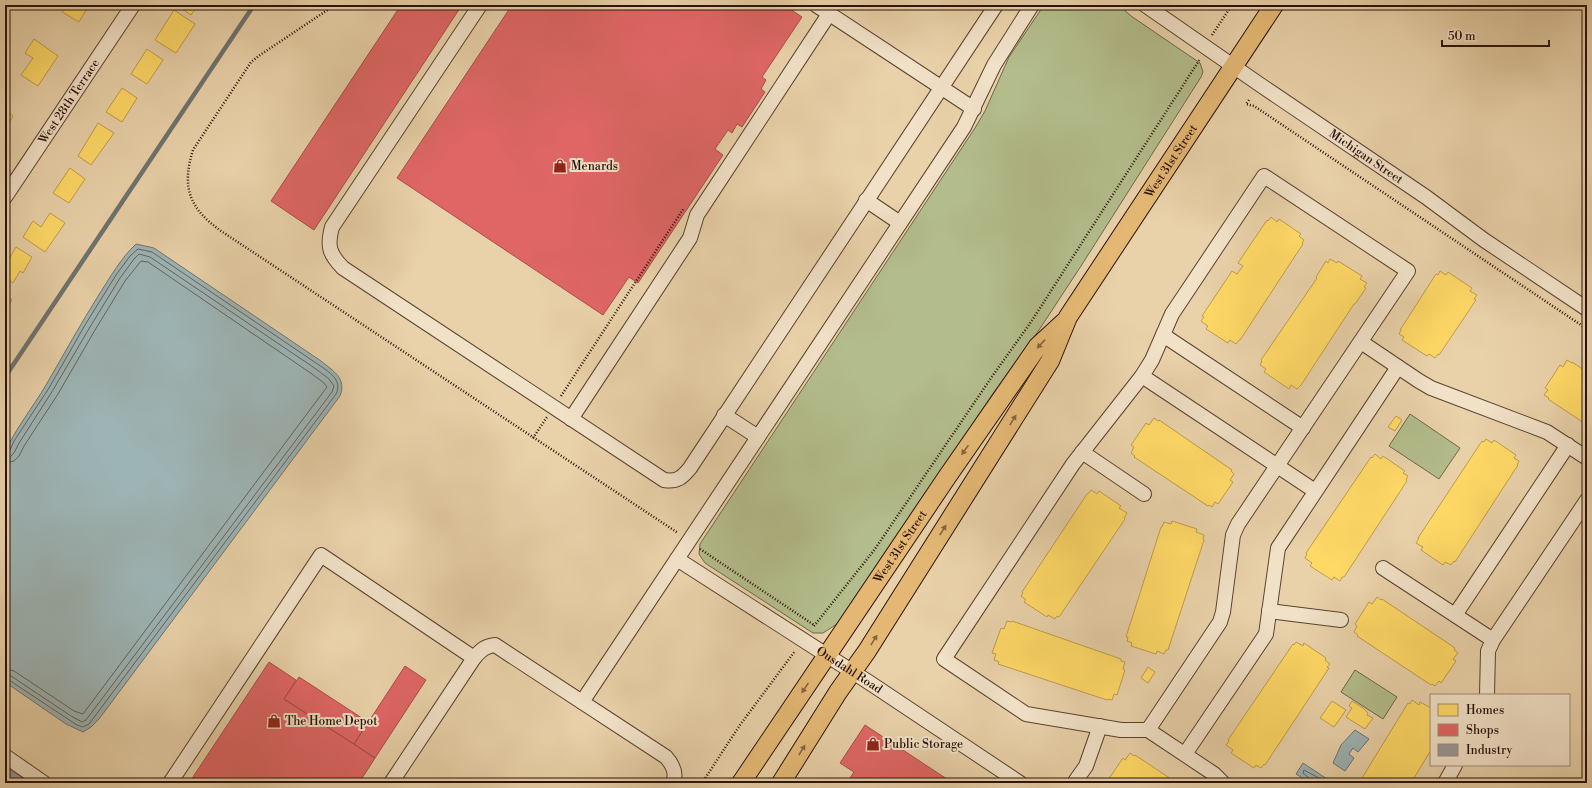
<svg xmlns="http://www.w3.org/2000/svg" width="1592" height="788" viewBox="0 0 1592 788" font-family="'Libre Bodoni',serif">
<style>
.green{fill:#b3bc8b;stroke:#6e674a}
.water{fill:#9db4b5;stroke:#6f7370}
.homes{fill:#ffd966;stroke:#bf9d4a}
.shops{fill:#e06666;stroke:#a94d4a}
.industry{fill:#999;stroke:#77706e}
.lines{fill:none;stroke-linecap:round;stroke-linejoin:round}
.shore{stroke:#63635e;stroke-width:1}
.stream{stroke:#6f7370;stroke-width:4.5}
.minor-casing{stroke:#594230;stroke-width:16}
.major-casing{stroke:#291208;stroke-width:20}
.path{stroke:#291208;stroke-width:2.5;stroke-dasharray:1 2;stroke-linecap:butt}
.minor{stroke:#f1e1c7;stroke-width:14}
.major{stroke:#e4b874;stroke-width:18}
.oneway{fill:#86653e}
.labels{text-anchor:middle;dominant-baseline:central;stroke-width:4;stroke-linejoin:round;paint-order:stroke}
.street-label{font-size:12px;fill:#291208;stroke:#f1e1c7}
.poi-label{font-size:12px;fill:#291208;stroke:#f1e1c7;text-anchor:start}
</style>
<rect width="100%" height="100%" fill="#e9d1a9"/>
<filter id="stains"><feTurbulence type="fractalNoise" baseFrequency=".005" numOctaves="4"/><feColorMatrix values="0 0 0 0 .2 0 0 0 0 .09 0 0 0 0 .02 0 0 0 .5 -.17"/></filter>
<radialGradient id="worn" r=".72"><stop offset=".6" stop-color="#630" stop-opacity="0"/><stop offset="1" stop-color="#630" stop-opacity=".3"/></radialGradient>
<!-- green -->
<path class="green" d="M1044,5H1119L1131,16L1200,63L1203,72L1201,77L1081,266L1039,330L994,392L837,624L823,633H813L705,563L699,554L700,544L975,128L985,111L1009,57Z
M1410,414L1460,448L1439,479L1389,446Z
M1355,670L1397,697L1383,719L1341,692Z"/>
<!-- water -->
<path class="water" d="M136,244L154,248L321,361C333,371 347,378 340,396L99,719L91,727L83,732L66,724L5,682V452C16,428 33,407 46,385C64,354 81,323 100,293C111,276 121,258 136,244Z
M1355,730L1369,739L1358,752L1353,748L1349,754L1354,758L1345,771L1333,763L1341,745Z
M1303,763L1327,779L1331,780L1334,783H1310L1296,774Z"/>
<!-- homes -->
<path class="homes" d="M66,5H89L79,22L62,12Z
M176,5H198L191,15Z
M174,10L195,24L176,53L155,40Z
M34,39L58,56L38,86L21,75L33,58L25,53Z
M147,49L163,60L147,84L131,74Z
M122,88L137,98L122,122L106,112Z
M5,110L13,116L6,128L9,130L5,135Z
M98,123L114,133L91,165L78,156Z
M70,168L85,179L69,203L53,193Z
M50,213L65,223L45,252L23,237L33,221L41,227Z
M1271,217L1277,222L1279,219L1301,234L1299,236L1304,240L1302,243L1303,244L1240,340H1239L1236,344L1230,340L1228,343L1206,329L1208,326L1201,321L1204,317L1202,316L1232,271L1237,274L1243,266L1238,263L1267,220L1268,221Z
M16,247L32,257L23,273L20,271L13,283L5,278V266Z
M1330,259L1337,263L1338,261L1362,276L1360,279L1367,283L1364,287L1366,288L1355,304H1354L1301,385L1297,389L1291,385L1289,389L1264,372L1266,369L1260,365L1262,361L1261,360L1317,278L1316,277L1326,261L1328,263Z
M1440,271L1446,275L1448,272L1472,288L1470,291L1477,295L1474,299L1476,300L1439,355L1438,354L1435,358L1429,354L1427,356L1402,340L1404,337L1399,334L1401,330H1400L1436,274L1438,275Z
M5,295L12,300L5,311Z
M1567,360L1572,363V362L1587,372V425L1548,399L1549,398L1544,395L1548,390L1545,388L1560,365L1563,367Z
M1396,416L1402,420L1395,431L1388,427Z
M1154,418L1158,421L1159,420L1232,470L1231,471L1234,474L1230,480L1233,482L1218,504L1215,502L1212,507L1209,505L1208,506L1134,457L1135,456L1131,453L1134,447L1131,445L1146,423L1149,425Z
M1486,439L1492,443L1494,440L1516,455L1514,458L1519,461L1517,465H1518L1455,562L1454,561L1451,565L1445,562L1443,565L1421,550L1423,547L1416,543L1419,538H1418L1482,441L1484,442Z
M1375,454L1381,459L1383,456L1405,471L1403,473L1408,476L1406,480L1407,481L1344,577H1342L1340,581L1334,577L1332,580L1310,566L1312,563L1305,558L1307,554L1306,553L1371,457L1372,458Z
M1091,490L1097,494L1099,491L1121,506L1119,508L1127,513L1124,518L1125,519L1059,617L1057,616L1055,619L1048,615L1047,617L1024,602L1026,600L1021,596L1023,593L1022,592L1087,494H1088Z
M1172,521L1197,529L1196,532L1204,535L1203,539L1204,540L1168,650H1166L1164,654L1157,651L1156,654L1131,646L1132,643L1127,641L1128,637H1126L1161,527H1162L1164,522L1171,524Z
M1377,597L1381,600L1382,599L1455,648L1454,650L1458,653L1453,659L1456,661L1441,683L1439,681L1435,686L1432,684L1431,685L1357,636L1358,635L1354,632L1357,626L1355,624L1369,602L1372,604Z
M1007,621L1011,622L1012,621L1121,659V661L1125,662L1123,669L1125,670L1117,695L1114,694L1112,700L1108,699L1107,700L998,664L999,662L994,660L996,654L992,653L1001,628L1004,629Z
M1296,642L1303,646L1304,643L1326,658L1325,660L1330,664L1327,667L1329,668L1265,765L1264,764L1261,768L1256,765L1254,768L1231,753L1233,750L1226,745L1229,741L1228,740L1293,644L1294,645Z
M1148,667L1155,672L1148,683L1141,678Z
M1412,700L1419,705L1420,702L1431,708V750L1411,783H1359L1408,703L1410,704Z
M1332,701L1346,710L1334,727L1320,718Z
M1352,701L1363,708L1368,713L1367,715L1373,718L1365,729L1346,717L1352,708L1349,706Z
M1130,753L1134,756L1135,755L1177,783H1110L1108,780L1123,758L1125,760Z"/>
<!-- shops -->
<path class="shops" d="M401,5H462L314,230L271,201Z
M512,5H784L802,17L762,77L766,80L761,89L765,92L742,127L737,124L732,133L728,130L715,149L723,155L638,283L629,277L603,315L397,178Z
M269,662L296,680L284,699L375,758L359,783H189Z
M405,666L426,680L375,758L354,744Z
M299,677L368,722L354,744L284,699Z
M865,725L953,783H859L850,778L854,772L840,763Z"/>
<!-- industry -->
<path class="industry" d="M5,766L30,783H5Z"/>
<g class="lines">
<!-- shore -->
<path class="shore" d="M5,452L10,450L14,441L49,388L85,325L116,275L130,256L138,249L152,252L319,365C329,372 343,380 336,394L89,724L83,727L77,725L9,680L5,679
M5,457H10L14,453L19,443L53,390L90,327L120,278L134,259L139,254L150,257L316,369L329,379L334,386L332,392L86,720L82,722L71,716L11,676L5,674
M5,463L14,461L19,456L24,446L58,394L95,330L125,281L141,261L148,262L312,374L324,383L327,387L83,714L74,711L14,671L5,668
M1312,783L1310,779L1303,773L1304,770L1328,783"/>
<!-- stream -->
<path class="stream" d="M5,377L254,5"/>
<!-- minor casing -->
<g class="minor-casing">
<g id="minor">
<path d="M480,5L332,227C327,246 329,254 343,268L664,480C677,482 682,478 690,468L996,5"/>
<path d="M816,5L974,109"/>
<path id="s1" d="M1145,5L1259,84L1426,197L1484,240L1587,309"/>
<path id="s2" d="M5,197L133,5"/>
<path d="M866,200L900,223"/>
<path d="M1163,335L1303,428"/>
<path d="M1361,342L1419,381L1431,388L1547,432L1587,458"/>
<path d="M1142,376L1315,491"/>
<path d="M724,415L758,437"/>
<path d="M571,419L690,238L697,215L829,14"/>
<path d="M1082,452L1144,494"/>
<path id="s3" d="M677,559L870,683L1020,783"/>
<path d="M1383,568L1493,640"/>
<path d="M1269,611L1341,620"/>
<path d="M1455,615L1568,445"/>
<path d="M1487,695L1488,651L1493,640L1587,500"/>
<path d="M582,702L964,127L994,65L1032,5"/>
<path d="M1148,730L1220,622L1223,612L1233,535L1238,524L1408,271L1264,176L1172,314L1152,360L1142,376L1073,464L944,659L1026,714L1121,730H1148L1214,774L1223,783"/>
<path d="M1185,754L1266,634L1278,548L1398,367"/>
<path d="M5,756L44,783"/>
<path d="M170,783L321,555L474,658"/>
<path d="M391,783L474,658C481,650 485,646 495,645L666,757C673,765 677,773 673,783"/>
<path d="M1074,783L1086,766L1100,726"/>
<path d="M1445,783L1455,765"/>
</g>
</g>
<!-- major casing -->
<g class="major-casing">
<g id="major">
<path id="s4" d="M741,783L947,477L1038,346L1064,322"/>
<path id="s5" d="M781,783L838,692L867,651L1050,361L1068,317L1274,5"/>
</g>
</g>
<!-- path -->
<path class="path" d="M335,5L260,55L251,62L245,71L193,150C181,188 190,209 221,231L678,533
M1212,35L1232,5
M1249,100L1246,104L1254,106L1260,110L1587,329
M561,396L684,208
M533,438L547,417
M700,549L814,625
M814,626L875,549L991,378L1031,322L1200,59
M702,783L740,725L795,651"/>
<!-- minor -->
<use href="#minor" class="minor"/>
<!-- major -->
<use href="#major" class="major"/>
</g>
<!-- one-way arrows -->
<defs><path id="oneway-solid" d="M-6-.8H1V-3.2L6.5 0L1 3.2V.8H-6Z"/></defs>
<g class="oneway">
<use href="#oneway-solid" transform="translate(1041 344) rotate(133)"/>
<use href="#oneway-solid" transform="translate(1013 420) rotate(-58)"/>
<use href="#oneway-solid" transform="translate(965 450) rotate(125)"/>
<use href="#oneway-solid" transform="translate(943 530) rotate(-58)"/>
<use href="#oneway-solid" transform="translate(874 640) rotate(-58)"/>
<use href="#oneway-solid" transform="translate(805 688) rotate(124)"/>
<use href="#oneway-solid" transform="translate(802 750) rotate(-58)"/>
</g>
<!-- icons -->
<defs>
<g id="shop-bare" transform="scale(1.08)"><path d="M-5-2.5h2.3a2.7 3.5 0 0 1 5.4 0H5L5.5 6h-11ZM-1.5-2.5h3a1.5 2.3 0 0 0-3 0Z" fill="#8f2418" stroke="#f1e1c7" stroke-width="2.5" paint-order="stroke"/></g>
</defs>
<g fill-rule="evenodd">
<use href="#shop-bare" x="560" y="166"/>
<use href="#shop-bare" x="274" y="721"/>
<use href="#shop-bare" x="873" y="744"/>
</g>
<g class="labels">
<!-- street labels -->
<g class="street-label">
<text stroke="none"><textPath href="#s2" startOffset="115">West 28th Terrace</textPath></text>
<text stroke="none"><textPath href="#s1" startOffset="268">Michigan Street</textPath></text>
<text stroke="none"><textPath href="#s5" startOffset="735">West 31st Street</textPath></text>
<text stroke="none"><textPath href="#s4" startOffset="285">West 31st Street</textPath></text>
<text stroke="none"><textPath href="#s3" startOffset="205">Ousdahl Road</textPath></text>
</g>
<!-- poi labels -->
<g class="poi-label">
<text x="571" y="166">Menards</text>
<text x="285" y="721">The Home Depot</text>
<text x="884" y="744">Public Storage</text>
</g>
</g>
<!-- margin -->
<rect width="1592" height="788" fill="none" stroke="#e9d1a9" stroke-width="20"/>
<rect x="6" y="6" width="1580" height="776" fill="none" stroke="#291208" stroke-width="2"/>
<rect x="10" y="10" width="1572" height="768" fill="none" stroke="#291208"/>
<!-- legend -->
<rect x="1430" y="694" width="140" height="72" fill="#f1e1c7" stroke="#a18e7b"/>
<rect x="1438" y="704" width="20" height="12" fill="#ffd966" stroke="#a18e7b"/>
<text x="1466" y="714" font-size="12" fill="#291208">Homes</text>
<rect x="1438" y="724" width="20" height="12" fill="#e06666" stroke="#a18e7b"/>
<text x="1466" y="734" font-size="12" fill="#291208">Shops</text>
<rect x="1438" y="744" width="20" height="12" fill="#999999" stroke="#a18e7b"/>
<text x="1466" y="754" font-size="12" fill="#291208">Industry</text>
<!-- scale -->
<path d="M1442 40v6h107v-6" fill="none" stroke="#291208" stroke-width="2"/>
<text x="1448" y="40" font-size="12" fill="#291208" stroke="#f1e1c7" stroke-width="3" paint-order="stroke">50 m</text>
<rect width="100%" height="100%" filter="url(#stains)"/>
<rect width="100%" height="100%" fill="url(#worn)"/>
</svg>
